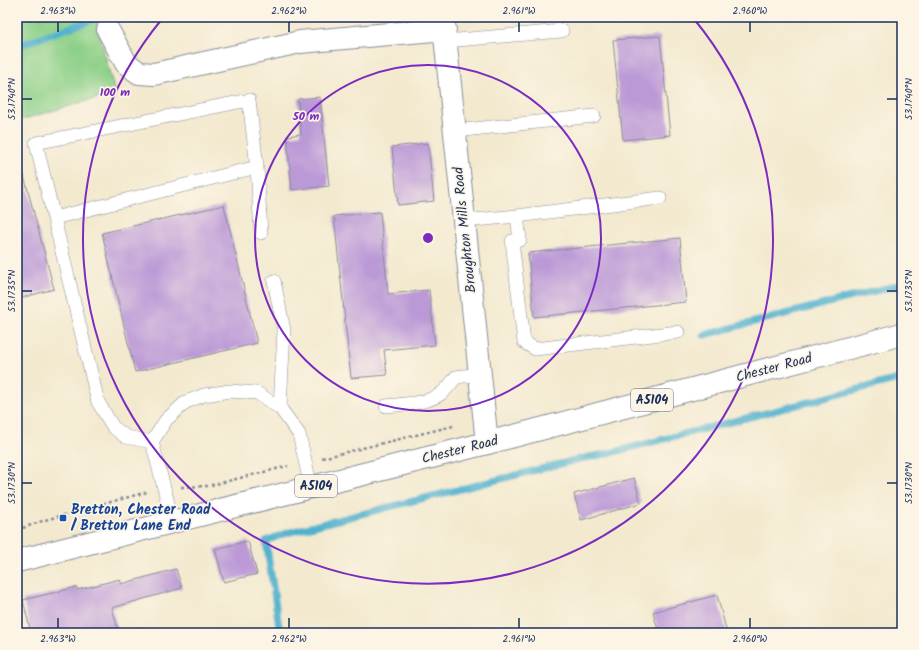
<svg xmlns="http://www.w3.org/2000/svg" width="919" height="650" viewBox="0 0 919 650" font-family="Kalam,sans-serif">
<style>
.green{fill:#8dd088;stroke:#548073}
.lines{fill:none;stroke-linecap:round;stroke-linejoin:round}
.stream{stroke:#4fb1ce;stroke-width:7}
.building{fill:#bb99d7}
.service-casing{stroke:#878c96;stroke-width:14}
.minor-casing{stroke:#878c96;stroke-width:24}
.primary-casing{stroke:#878c96;stroke-width:24}
.path{stroke:#878c96;stroke-width:2.5;stroke-dasharray:3 3;stroke-linecap:butt}
.service{stroke:#fff;stroke-width:13}
.minor{stroke:#fff;stroke-width:22}
.primary{stroke:#fff;stroke-width:22}
.ticks{fill:none;stroke:#1b2f5e;stroke-width:1.5}
.ring{fill:none;stroke:#7b2cbf;stroke-width:2}
.transit-dot{fill:#1a4fb4;stroke:#fcf5e5;stroke-width:1.5}
.labels{text-anchor:middle;dominant-baseline:central;stroke-width:3.5;stroke-linejoin:round;paint-order:stroke}
.shield{fill:#fcf5e5;stroke:#5e6a86;stroke-width:1}
.shield-label{font-size:13px;font-weight:bold;fill:#1b2f5e}
.street-label{font-size:14px;fill:#1b2f5e;stroke:#fcf5e5}
.transit-label{font-size:14px;font-weight:bold;fill:#164399;stroke:#fcf5e5;text-anchor:start}
.centre{fill:#7b2cbf;stroke:#fcf5e5;stroke-width:2}
.ring-label{font-size:12px;text-anchor:middle;font-weight:bold;fill:#7b2cbf;stroke:#fcf5e5;stroke-width:3.5;stroke-linejoin:round;paint-order:stroke}
.neatline{fill:none;stroke:#1b2f5e;stroke-width:1.5}
.ticks-label{font-size:10px;text-anchor:middle;fill:#1b2f5e}
</style>
<rect width="100%" height="100%" fill="#fcf5e5"/>
<filter id="ink" filterUnits="userSpaceOnUse"><feTurbulence type="fractalNoise" baseFrequency=".025" numOctaves="2"/><feDisplacementMap in="SourceGraphic" scale="8" xChannelSelector="R" yChannelSelector="G"/><feConvolveMatrix kernelMatrix="1 2 1 2 8 2 1 2 1" color-interpolation-filters="sRGB"/></filter>
<filter id="wash" filterUnits="userSpaceOnUse"><feTurbulence type="fractalNoise" baseFrequency=".012" numOctaves="4" result="noise"/><feDisplacementMap in="SourceGraphic" scale="16" xChannelSelector="R" yChannelSelector="G"/><feGaussianBlur stdDeviation="0.9" result="paint"/><feColorMatrix in="noise" values="0 0 0 0 0 0 0 0 0 0 0 0 0 0 0 0 0 1.4 0 .05"/><feComposite in="paint" operator="in"/></filter>
<g filter="url(#wash)">
<rect width="100%" height="100%" fill="#f3e9cf"/>
<!-- green -->
<path class="green" d="M17,17H95L115,93L17,121Z"/>
<g class="lines">
<!-- stream -->
<path class="stream" d="M17,46L100,17
M704,335L902,284
M280,633L266,541L286,533L580,459L610,453L902,378"/>
</g>
<g id="blocks">
<!-- building -->
<path class="building" d="M660,36L670,135L623,140L613,40Z
M320,97L329,186L292,190L287,136L301,134L298,99Z
M428,143L434,201L398,205L392,147Z
M23,172L54,289L17,299V173Z
M224,205L257,343L135,372L102,233Z
M380,212L388,294L429,290L435,345L384,350L387,375L351,378L334,216Z
M680,238L686,302L534,317L528,253Z
M634,478L641,503L581,520L574,494Z
M248,541L257,574L224,582L215,549Z
M176,569L182,588L112,608L119,633H31L23,600L77,587V590L120,579L121,584Z
M717,595L727,633H659L653,612Z"/>
</g>
</g>
<g filter="url(#ink)">
<use href="#blocks" fill-opacity="0" stroke="#878c96" stroke-width="1"/>
<g class="lines">
<!-- service casing -->
<g class="service-casing">
<path id="service" d="M446,41L562,31
M455,131L594,116
M257,167L261,233
M517,216L520,240L512,241L524,342L535,349L678,332
M54,218L257,167L249,100L36,143L98,402L113,427L126,437L152,442L173,522
M464,221L517,216L660,198
M274,281L284,330L280,408
M386,406C403,404 424,404 439,395C446,391 451,383 456,377L480,374
M152,442L166,420L186,402L204,395L230,391L257,393L280,408L299,434L311,487"/>
</g>
<!-- minor casing -->
<g class="minor-casing">
<path id="minor" d="M443,17L487,443
M108,30L126,63L139,73L154,74L300,42L445,29"/>
</g>
<!-- primary casing -->
<g class="primary-casing">
<path id="primary" d="M17,561L487,443L902,334"/>
</g>
<!-- path -->
<path class="path" d="M322,458L453,426
M181,487L208,486L288,466
M17,530L45,520L147,492"/>
<!-- service -->
<use href="#service" class="service"/>
<!-- minor -->
<use href="#minor" class="minor"/>
<!-- primary -->
<use href="#primary" class="primary"/>
</g>
</g>
<!-- ticks -->
<path class="ticks" d="M58,22V32M289,22V32M519,22V32M750,22V32M22,99H32M887,99H897M22,291H32M887,291H897M22,483H32M887,483H897M58,618V628M289,618V628M519,618V628M750,618V628"/>
<!-- distance rings -->
<g class="ring">
<circle cx="428" cy="238" r="173"/>
<path d="M694 19A345 345 0 1 1 162 19"/>
</g>
<!-- markers -->
<rect class="transit-dot" x="59" y="514" width="8" height="8" rx="2"/>
<g class="labels">
<!-- shield labels -->
<g class="shield">
<rect x="631" y="389" width="42" height="22" rx="3"/>
<rect x="295" y="475" width="42" height="22" rx="3"/>
</g>
<g class="shield-label">
<text x="652" y="400">A5104</text>
<text x="316" y="486">A5104</text>
</g>
<!-- street labels -->
<g class="street-label">
<text transform="translate(465 230) rotate(-96)">Broughton Mills Road</text>
<text transform="translate(774 368) rotate(-15)">Chester Road</text>
<text transform="translate(460 450) rotate(-14)">Chester Road</text>
</g>
<!-- transit labels -->
<g class="transit-label">
<text x="71" y="510">Bretton, Chester Road<tspan x="71" dy="16">/ Bretton Lane End</tspan></text>
</g>
</g>
<circle cx="428" cy="238" r="6" class="centre"/>
<g class="ring-label">
<text x="115" y="96">100 m</text>
<text x="306" y="120">50 m</text>
</g>
<!-- margin -->
<rect width="919" height="650" fill="none" stroke="#fcf5e5" stroke-width="44"/>
<rect x="22" y="22" width="875" height="606" class="neatline"/>
<g class="ticks-label">
<text x="58" y="14">2.963°W</text>
<text x="289" y="14">2.962°W</text>
<text x="519" y="14">2.961°W</text>
<text x="750" y="14">2.960°W</text>
<text transform="translate(11 99) rotate(-90)" y="4">53.1740°N</text>
<text transform="translate(908 99) rotate(-90)" y="4">53.1740°N</text>
<text transform="translate(11 291) rotate(-90)" y="4">53.1735°N</text>
<text transform="translate(908 291) rotate(-90)" y="4">53.1735°N</text>
<text transform="translate(11 483) rotate(-90)" y="4">53.1730°N</text>
<text transform="translate(908 483) rotate(-90)" y="4">53.1730°N</text>
<text x="58" y="642">2.963°W</text>
<text x="289" y="642">2.962°W</text>
<text x="519" y="642">2.961°W</text>
<text x="750" y="642">2.960°W</text>
</g>
</svg>
